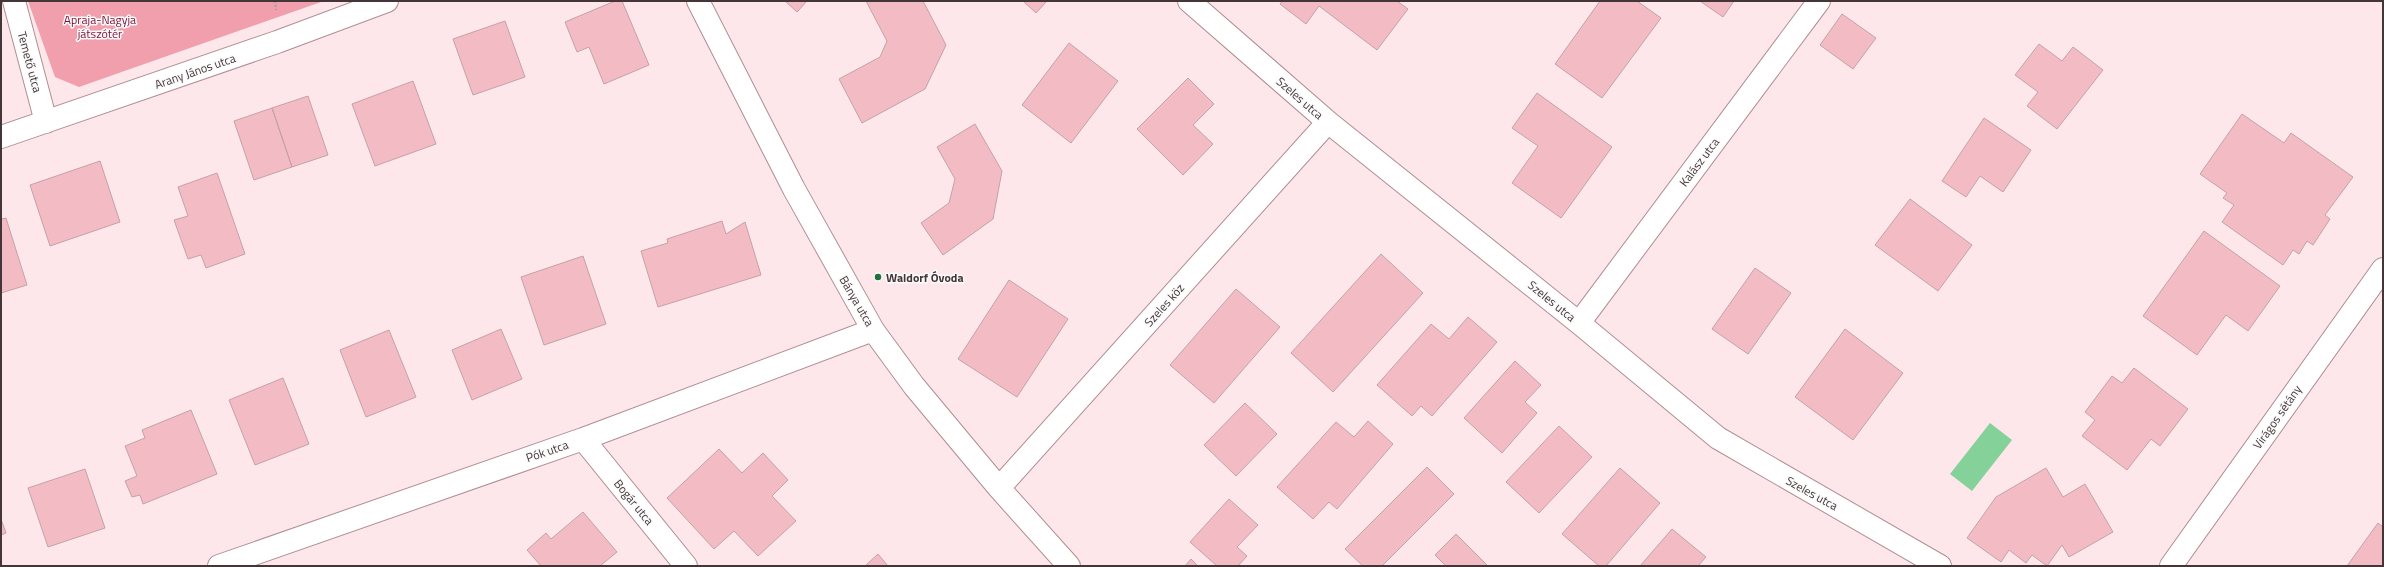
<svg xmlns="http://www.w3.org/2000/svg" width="2384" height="567" viewBox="0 0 2384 567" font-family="'Titillium Web',sans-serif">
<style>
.green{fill:#f19fad}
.water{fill:#84d199}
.building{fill:#f3bbc4;stroke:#c4a2a7}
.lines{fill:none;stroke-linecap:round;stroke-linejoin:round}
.street-casing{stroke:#b08e93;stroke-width:24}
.path{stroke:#b09ea0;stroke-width:2.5;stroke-dasharray:2 2;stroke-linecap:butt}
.street{stroke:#fff;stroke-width:22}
.poi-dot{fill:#236f3e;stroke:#fafafa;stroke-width:1.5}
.labels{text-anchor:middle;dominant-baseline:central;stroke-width:3;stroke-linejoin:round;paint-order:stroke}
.park-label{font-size:12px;fill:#7b0f34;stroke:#fafafa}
.street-label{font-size:12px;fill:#443638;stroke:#fafafa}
.poi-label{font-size:12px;font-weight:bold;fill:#443638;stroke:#fafafa;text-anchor:start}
</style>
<rect width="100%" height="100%" fill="#fde7ea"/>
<!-- green -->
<path class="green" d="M28,1H324L79,87L55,77Z"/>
<!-- water -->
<path class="water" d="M1990,423L2012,440L1972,491L1950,474Z"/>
<!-- building -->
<path class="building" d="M615,1H622L649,65L604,84L589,47L577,52L565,22Z
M785,1H807L797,12Z
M866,1H923L946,45L925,89L862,123L839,79L880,57L887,41Z
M1023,1H1047L1036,13Z
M1282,1H1397L1408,9L1377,50L1319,6L1306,24L1280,4Z
M1600,1H1637L1661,18L1602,98L1555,64Z
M1700,1H1734L1723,17Z
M1842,14L1876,38L1853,69L1820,45Z
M505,21L525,77L473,95L453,39Z
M1069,43L1118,81L1071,143L1022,105Z
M2039,44L2062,61L2073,47L2103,70L2057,129L2027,106L2038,92L2015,75Z
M1188,78L1214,104L1193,125L1213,144L1183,175L1137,129Z
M413,81L436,144L375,166L352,104Z
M1537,93L1612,147L1561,218L1512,183L1538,146L1512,128Z
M308,96L328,155L292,167L272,108Z
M272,108L292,167L254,180L234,121Z
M2242,114L2284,143L2291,133L2353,177L2325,215L2330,219L2313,245L2307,241L2299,254L2293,250L2283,265L2222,222L2234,205L2223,198L2227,193L2200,174Z
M1984,118L2031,150L2003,192L1980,176L1966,197L1942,181Z
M975,124L1002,171L993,219L943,255L921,223L949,203L955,179L937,147Z
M100,161L120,222L50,246L30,185Z
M217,173L245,254L206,268L201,255L188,259L174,220L188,216L178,187Z
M1910,199L1972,245L1938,291L1875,245Z
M6,218L27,285L1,293V219Z
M722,221L726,234L745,222L761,275L658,307L641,251L668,243L667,239Z
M2204,231L2280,286L2248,331L2226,315L2197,355L2143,316Z
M1381,254L1423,293L1333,392L1291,353Z
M583,256L606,324L544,345L521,277Z
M1755,268L1791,293L1748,354L1712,329Z
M1009,280L1068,319L1017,397L958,359Z
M1236,289L1280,327L1214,403L1170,365Z
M1468,317L1497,342L1432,416L1421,406L1412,416L1377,385L1431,324L1449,339Z
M501,329L522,379L472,400L452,350Z
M1845,329L1903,373L1853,440L1795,397Z
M389,330L416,397L366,417L340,350Z
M1515,361L1541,385L1525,402L1537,413L1502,453L1464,418Z
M2134,368L2188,409L2160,446L2151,439L2127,470L2082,436L2095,420L2085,412L2112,376L2122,383Z
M283,378L309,444L255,465L229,400Z
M1245,403L1277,434L1236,476L1204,445Z
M191,410L217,474L143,504L140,495L132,497L125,481L137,476L125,446L145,438L142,430Z
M1368,421L1393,444L1337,509L1329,502L1313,519L1277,487L1336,422L1354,437Z
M1559,426L1592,457L1539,513L1506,482Z
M719,449L742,473L763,453L788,480L772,496L796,521L758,556L734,531L714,549L667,498Z
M1427,467L1454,494L1382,566H1363L1345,549Z
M1620,468L1660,503L1606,566H1599L1562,534Z
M2046,468L2063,497L2085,484L2113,532L2069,557L2062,545L2047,566L2032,555L2026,563L2009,550L2001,562L1967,538L1996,497Z
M85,469L105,528L48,547L28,488Z
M1229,499L1258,525L1237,547L1247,556L1238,566H1217L1190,542Z
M583,512L617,552L600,566H541L527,550L546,533L551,539Z
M1,519L6,533L1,535Z
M2378,523L2383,527V566H2347Z
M1672,529L1706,557L1698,566H1640Z
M1456,534L1488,566H1444L1445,565L1435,555Z
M878,554L888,566H865Z
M1191,559L1198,566H1185Z"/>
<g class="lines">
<!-- street casing -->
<g class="street-casing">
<path id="street" d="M14,1L46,122
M698,1L794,189L873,330L914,386L999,488L1069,566
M1189,1L1328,122L1579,323L1718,438L1940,566
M1,137L277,42L387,1
M1579,323L1819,1
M583,439L686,566
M999,488L1328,122
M219,566L583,439L873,330
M2171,566L2383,269"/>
</g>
<!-- path -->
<path class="path" d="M275,1L276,10"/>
<!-- street -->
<use href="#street" class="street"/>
</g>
<!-- markers -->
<circle class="poi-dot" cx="878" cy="277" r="4"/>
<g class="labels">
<!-- park labels -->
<g class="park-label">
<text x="100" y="19">Apraja-Nagyja<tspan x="100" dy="14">játszótér</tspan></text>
</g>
<!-- street labels -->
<g class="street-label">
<text transform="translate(30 62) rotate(75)">Temető utca</text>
<text transform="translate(195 71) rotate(-19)">Arany János utca</text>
<text transform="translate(1300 98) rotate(41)">Szeles utca</text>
<text transform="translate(1699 162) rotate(-53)">Kalász utca</text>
<text transform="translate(857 301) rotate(60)">Bánya utca</text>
<text transform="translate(1552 301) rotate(39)">Szeles utca</text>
<text transform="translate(1164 305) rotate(-48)">Szeles köz</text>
<text transform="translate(2277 417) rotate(-55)">Virágos sétány</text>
<text transform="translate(547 451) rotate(-19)">Pók utca</text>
<text transform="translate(1812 493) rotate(29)">Szeles utca</text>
<text transform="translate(634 502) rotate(51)">Bogár utca</text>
</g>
<!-- poi labels -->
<g class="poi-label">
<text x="886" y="277">Waldorf Óvoda</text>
</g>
</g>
<!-- border -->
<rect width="2384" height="567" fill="none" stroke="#443638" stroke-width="4"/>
</svg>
